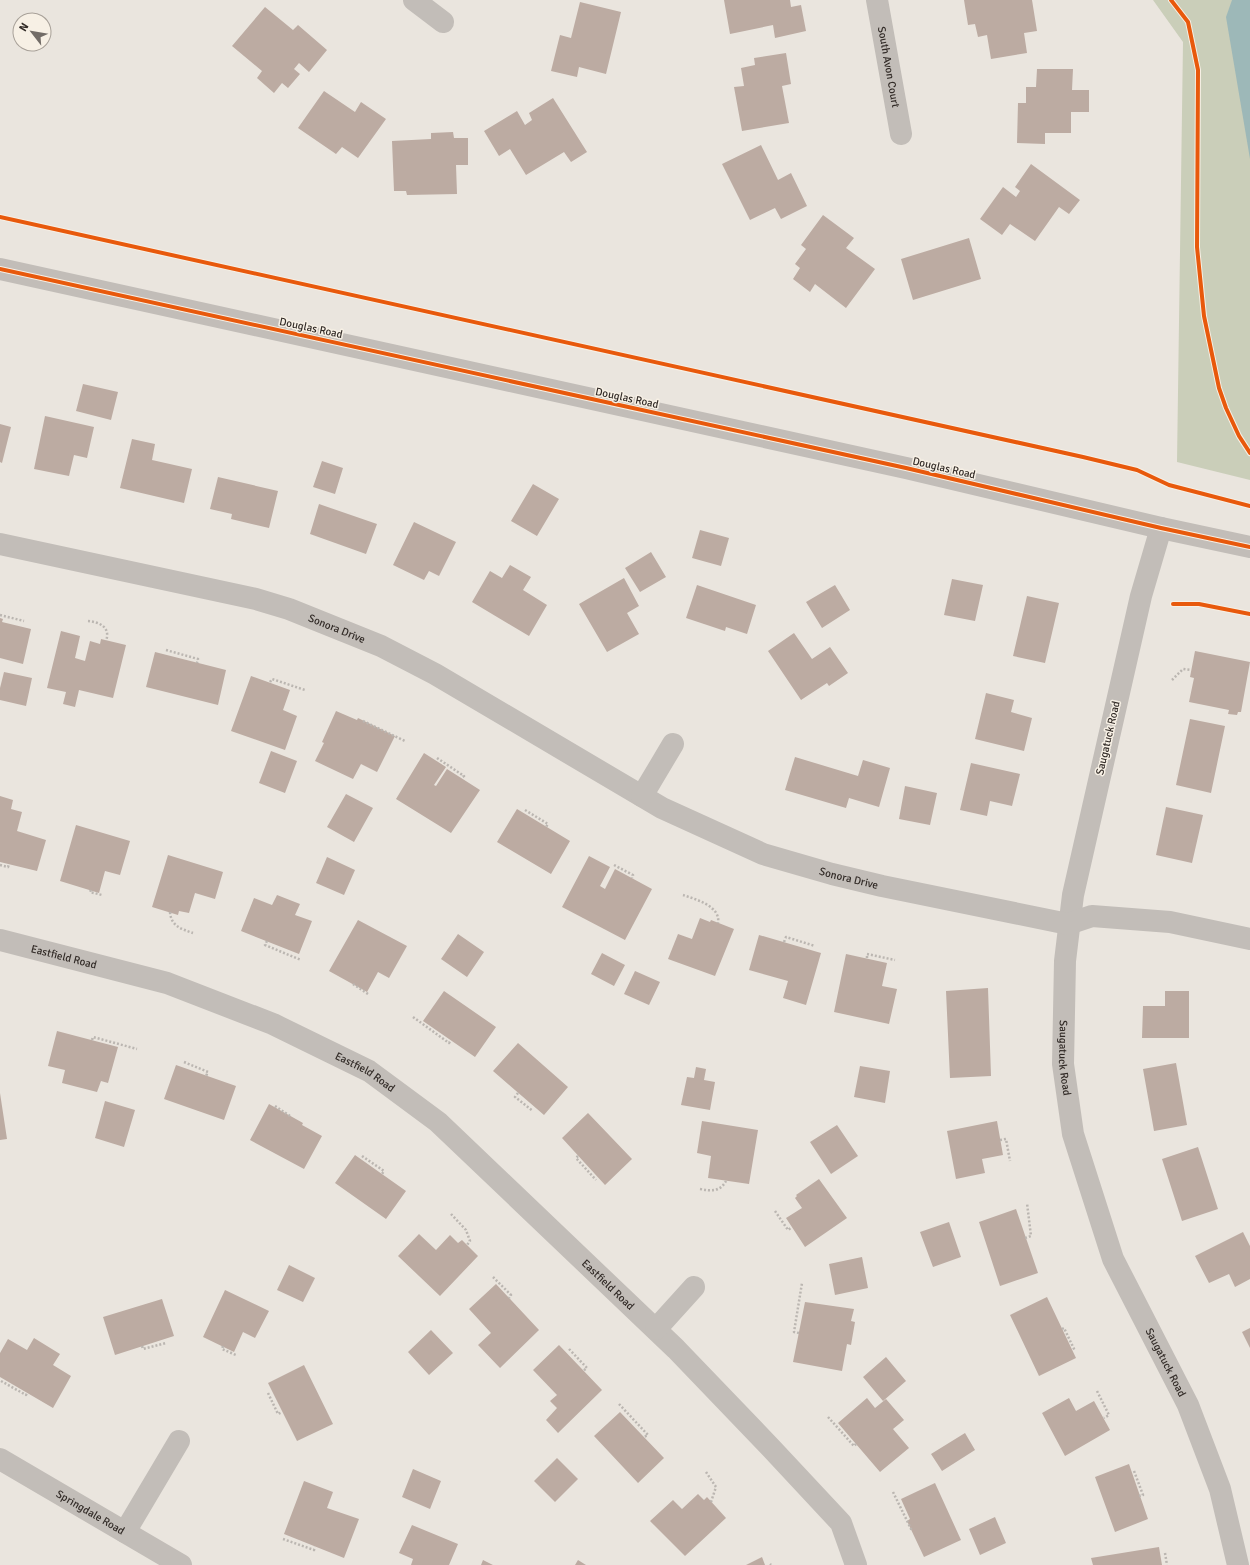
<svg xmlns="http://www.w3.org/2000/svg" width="1250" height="1565" viewBox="0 0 1250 1565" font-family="Signika,sans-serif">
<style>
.green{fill:#caceb9}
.water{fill:#9db8b8}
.building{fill:#bcaba2}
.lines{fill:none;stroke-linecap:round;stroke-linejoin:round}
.path{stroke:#bbb6b1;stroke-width:2.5;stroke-dasharray:2 2;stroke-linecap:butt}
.minor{stroke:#c2bdb8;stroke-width:22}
.cycleway-casing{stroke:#f7f0e5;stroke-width:6}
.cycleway{stroke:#e8590c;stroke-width:4}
.labels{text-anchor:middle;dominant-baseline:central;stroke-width:3;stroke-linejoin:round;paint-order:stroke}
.street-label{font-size:11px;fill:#322b27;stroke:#f7f0e5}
</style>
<rect width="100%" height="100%" fill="#eae5de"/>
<!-- green -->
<path class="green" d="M1153,0H1250V480L1177,462L1183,42Z"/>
<!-- water -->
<path class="water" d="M1232,0H1250V159L1226,17Z"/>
<!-- building -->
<path class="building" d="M724,0H790L791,7L801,5L806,31L775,38L773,25L730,34Z
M964,0H1032L1037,31L1024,33L1027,53L991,59L987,35L978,37L975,24L968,25Z
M580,2L621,12L606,74L579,67L577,77L551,71L560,35L571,38Z
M265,7L293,30L298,25L327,50L309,72L299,63L294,69L300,74L288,88L282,83L274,93L257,78L262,71L232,46Z
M786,53L791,84L782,86L789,123L742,131L734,87L744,86L741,68L755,65L754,58Z
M1037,69H1073L1072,90H1089V112H1071V133H1045V144L1017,143L1018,103H1026V87H1036Z
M324,91L355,112L361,102L386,119L358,158L342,147L336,154L298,128Z
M553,98L587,152L571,162L564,152L526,175L510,149L499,156L484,131L517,111L525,125L532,120L529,113Z
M453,132L454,138H468V165H456L457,194L407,195L406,191H394L392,141L431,139V133Z
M761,145L778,180L791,173L807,206L781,219L775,208L750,220L722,164Z
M1031,164L1080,200L1069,214L1059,207L1035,241L1010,224L1002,235L980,219L1003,187L1016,197L1020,191L1015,187Z
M823,215L854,238L846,248L875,269L846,308L815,284L810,292L793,279L800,268L795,264L806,249L801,245Z
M969,238L981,279L913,300L901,259Z
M83,384L118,392L111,420L76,411Z
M45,416L94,427L87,458L74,455L69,476L34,469Z
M0,424L11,427L2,463L0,462Z
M132,439L155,444L152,460L192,469L184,503L120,488Z
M322,461L343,468L335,494L313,487Z
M218,477L278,491L269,528L231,519L232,514L210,509Z
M533,484L559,499L537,536L511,521Z
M319,504L377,524L366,554L310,534Z
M414,522L456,542L439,576L429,571L424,580L393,565Z
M700,530L729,538L721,566L692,558Z
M651,552L666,577L640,592L625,568Z
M510,565L531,577L523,590L547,605L529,636L472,602L490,571L502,578Z
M624,578L639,606L627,613L639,634L607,652L579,604Z
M952,579L983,585L975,621L944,615Z
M697,585L756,605L747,634L726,627L725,631L686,618Z
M835,585L850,610L822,628L806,602Z
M1027,596L1059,603L1045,663L1013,656Z
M0,618L3,619L2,622L31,629L23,664L0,658Z
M61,631L80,636L75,658L85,661L90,641L100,644L101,639L126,645L113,698L79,690L75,707L63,704L66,692L47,688Z
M794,633L812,659L830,647L848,673L829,686L827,683L801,700L768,651Z
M1195,651L1250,662L1241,712H1238L1237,715L1228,714L1229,710L1189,702L1194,678L1190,677Z
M155,652L226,670L218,705L146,687Z
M4,672L32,678L26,706L0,700V688Z
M251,676L290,690L283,710L297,716L285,750L231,731Z
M986,693L1014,700L1011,712L1032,718L1024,751L975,739Z
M336,711L357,720L358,718L395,736L377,772L361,764L353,779L315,761L324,743L322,742Z
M1190,719L1225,726L1211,793L1176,785Z
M271,751L297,761L285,793L259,783Z
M424,753L446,767L434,785L436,786L447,769L480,790L451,833L396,799Z
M795,757L858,776L863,760L890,768L879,807L849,798L846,808L785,790Z
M971,763L1020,774L1012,806L990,801L987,816L960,810Z
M905,786L937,793L930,825L899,819Z
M346,794L373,808L354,842L327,827Z
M0,796L13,800L11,809L22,812L17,831L46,840L37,871L0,862Z
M1166,807L1203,815L1192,863L1156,855Z
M517,809L570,841L551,874L497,842Z
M76,825L130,841L120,875L105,871L99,893L60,881Z
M168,855L223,872L215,899L195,893L189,913L179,911L178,915L152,907Z
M589,856L610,867L600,886L605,889L615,869L652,889L625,940L562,907Z
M327,857L355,870L344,895L316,883Z
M277,895L300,904L295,915L312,921L299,954L241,931L254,898L272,905Z
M700,918L710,922L711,920L734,929L715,976L668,959L678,934L692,939Z
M358,920L407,946L389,978L378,972L367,992L329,971Z
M458,934L484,952L467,977L441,959Z
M759,935L821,953L806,1005L783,998L788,981L749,970Z
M602,953L625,965L614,986L591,974Z
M846,954L887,963L882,986L897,989L889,1024L834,1012Z
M635,971L660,982L649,1005L624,994Z
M988,988L991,1076L950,1078L946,991Z
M444,991L496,1027L475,1057L423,1021Z
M1165,991H1189V1038H1142L1143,1006H1165Z
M57,1031L118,1047L108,1083L101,1081L97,1092L62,1083L65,1070L48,1066Z
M518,1043L568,1087L544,1115L493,1071Z
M1176,1063L1187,1125L1154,1131L1143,1069Z
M176,1065L236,1086L224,1120L164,1099Z
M860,1066L890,1071L885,1103L854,1097Z
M696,1067L706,1069L704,1080L715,1082L710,1110L681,1105L687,1077L694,1078Z
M0,1093L7,1139L0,1140Z
M105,1101L135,1110L124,1147L95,1138Z
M269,1104L303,1123L302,1125L322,1136L304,1169L250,1140Z
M588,1113L632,1159L605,1185L562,1138Z
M702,1121L758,1130L749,1184L708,1178L711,1156L697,1153Z
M997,1121L1003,1155L982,1159L985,1173L956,1179L947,1131Z
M837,1125L858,1156L831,1174L810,1142Z
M1198,1147L1218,1209L1182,1221L1162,1159Z
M355,1155L406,1191L386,1219L335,1183Z
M819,1179L847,1218L805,1247L786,1218L802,1208L795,1198L797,1196L796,1195Z
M1016,1209L1038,1273L1000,1286L979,1222Z
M949,1222L961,1257L933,1267L920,1232Z
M1243,1232L1250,1246V1279L1235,1287L1229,1274L1209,1283L1195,1256Z
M419,1234L436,1250L450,1235L458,1243L462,1240L478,1256L440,1296L398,1256Z
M862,1257L868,1288L835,1295L829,1264Z
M289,1265L315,1278L303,1302L277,1290Z
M496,1284L539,1330L500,1368L478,1345L491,1333L469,1309Z
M225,1290L269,1311L255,1338L243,1332L234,1352L203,1337Z
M1047,1297L1076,1358L1039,1376L1010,1315Z
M162,1299L174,1336L115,1355L103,1317Z
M805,1302L854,1309L851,1321L855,1322L851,1345L847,1344L842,1371L793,1362Z
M1250,1328V1348L1242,1332Z
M431,1330L453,1353L429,1375L408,1352Z
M34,1338L60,1354L53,1365L71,1376L53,1408L0,1377V1353L8,1339L27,1350Z
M559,1345L602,1390L558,1433L546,1420L557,1408L550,1401L557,1395L533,1370Z
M886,1357L906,1381L883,1401L863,1377Z
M304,1365L333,1424L297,1441L268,1383Z
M867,1398L875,1408L886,1399L904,1420L893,1429L909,1448L880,1472L838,1423Z
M1069,1398L1076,1411L1094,1401L1110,1430L1065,1456L1042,1413Z
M620,1412L664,1458L638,1483L594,1436Z
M965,1433L975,1450L942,1471L931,1454Z
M557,1458L578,1479L555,1502L534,1481Z
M1129,1464L1148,1519L1115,1532L1095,1477Z
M413,1469L441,1481L430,1509L402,1497Z
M304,1481L333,1492L327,1508L359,1519L344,1558L284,1534Z
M935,1483L961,1540L924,1557L907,1521L910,1519L901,1499Z
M698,1494L704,1500L707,1497L726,1518L685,1556L650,1521L673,1500L682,1509Z
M995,1517L1006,1543L980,1555L969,1529Z
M412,1525L458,1544L449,1565H411L413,1559L399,1553Z
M1159,1547L1162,1565H1093L1091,1558Z
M762,1557L765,1565H746Z
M483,1560L493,1565H481Z
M578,1560L586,1565H575Z"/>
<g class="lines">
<!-- path -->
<path class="path" d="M0,615L24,621
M88,621C99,622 111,627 106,641
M166,650L198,659L197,663
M1172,680L1183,669L1191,670
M270,682L272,679L305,690
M363,721L405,741
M437,758L464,776L461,778
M525,810L548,824L546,827
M0,865L8,867L9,864
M614,865L633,875L632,878
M91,890L90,892L102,895
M683,895C695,899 721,906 718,923
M170,912C171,926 181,929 193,933
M267,941L265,945L301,960
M784,942L786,937L815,946
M867,958V954L895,960
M353,984L368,994
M413,1017L449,1043L451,1040
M92,1040L93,1037L137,1049
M184,1062L208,1072L206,1076
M518,1093L515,1097L533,1111
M275,1106L290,1116
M1000,1140L1006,1139L1010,1161
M362,1156L384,1171L382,1174
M578,1156L576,1158L596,1180
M700,1189C711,1191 720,1192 726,1181
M775,1211L788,1230L792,1227
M451,1214L466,1230L470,1241L467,1245
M1025,1238L1031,1236L1027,1203
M493,1277L511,1295L509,1298
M1062,1329L1064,1328L1075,1351
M799,1333L794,1332L802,1283
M142,1346L143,1349L166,1343
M223,1346L222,1349L236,1355
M569,1349L587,1368L583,1371
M1,1381L26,1395L27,1393
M1097,1391L1109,1415L1104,1418
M268,1393L278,1414L282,1412
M619,1404L648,1435L644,1437
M828,1417L854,1446L856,1444
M1134,1471L1143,1495L1139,1496
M706,1472L716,1487L711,1502
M893,1492L912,1531
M283,1539L314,1550L315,1547
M1165,1553L1167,1565
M770,1564L771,1565"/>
<!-- minor -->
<g class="minor">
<path d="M414,0L443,22"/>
<path id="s1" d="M877,0L901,134"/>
<path d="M0,269L906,468L1161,528L1250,547"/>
<path id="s2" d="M1161,528L1141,596L1073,895L1065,961L1063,1064L1073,1134L1113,1259L1188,1405L1220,1489L1238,1565"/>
<path id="s3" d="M0,544L256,599L289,609L381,646L435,674L662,808L763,854L832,874L882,886L1068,924L1092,916L1170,922L1250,939"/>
<path d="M642,796L673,744"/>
<path id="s4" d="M0,940L167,983L273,1024L369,1071L388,1085L438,1122L676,1349L771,1448L841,1523L856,1565"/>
<path d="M656,1329L694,1287"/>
<path id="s5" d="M0,1459L181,1565"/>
<path d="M125,1532L179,1441"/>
</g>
<!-- cycleway casing -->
<g class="cycleway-casing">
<path id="cycleway" d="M1171,0L1188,22L1198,70L1197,247L1204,316L1219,388L1226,408L1239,436L1250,453
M0,217L1083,457L1137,470L1169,485L1250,506
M0,269L906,468L1161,528L1250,547
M1173,604H1199L1250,614"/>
</g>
<!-- cycleway -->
<use href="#cycleway" class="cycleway"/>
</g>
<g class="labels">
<!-- street labels -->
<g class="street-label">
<text stroke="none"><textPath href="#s1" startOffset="68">South Avon Court</textPath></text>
<text transform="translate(311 328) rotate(12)">Douglas Road</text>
<text transform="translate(627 398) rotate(12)">Douglas Road</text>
<text transform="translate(944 468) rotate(13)">Douglas Road</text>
<text stroke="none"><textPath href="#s3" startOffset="348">Sonora Drive</textPath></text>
<text transform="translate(1108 738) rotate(-77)">Saugatuck Road</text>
<text stroke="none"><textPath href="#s3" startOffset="920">Sonora Drive</textPath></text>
<text stroke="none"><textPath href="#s4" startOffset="66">Eastfield Road</textPath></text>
<text stroke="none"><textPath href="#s2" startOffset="541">Saugatuck Road</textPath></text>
<text stroke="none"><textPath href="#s4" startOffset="390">Eastfield Road</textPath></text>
<text stroke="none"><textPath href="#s4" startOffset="714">Eastfield Road</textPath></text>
<text stroke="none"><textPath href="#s2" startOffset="865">Saugatuck Road</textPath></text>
<text stroke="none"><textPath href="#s5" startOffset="105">Springdale Road</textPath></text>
</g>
</g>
<!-- north arrow -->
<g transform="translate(32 32) rotate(301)"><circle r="19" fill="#f7f0e5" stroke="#a8a199"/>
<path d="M0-3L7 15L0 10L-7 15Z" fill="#726c67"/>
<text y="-6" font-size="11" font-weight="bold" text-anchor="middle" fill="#322b27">N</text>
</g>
</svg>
